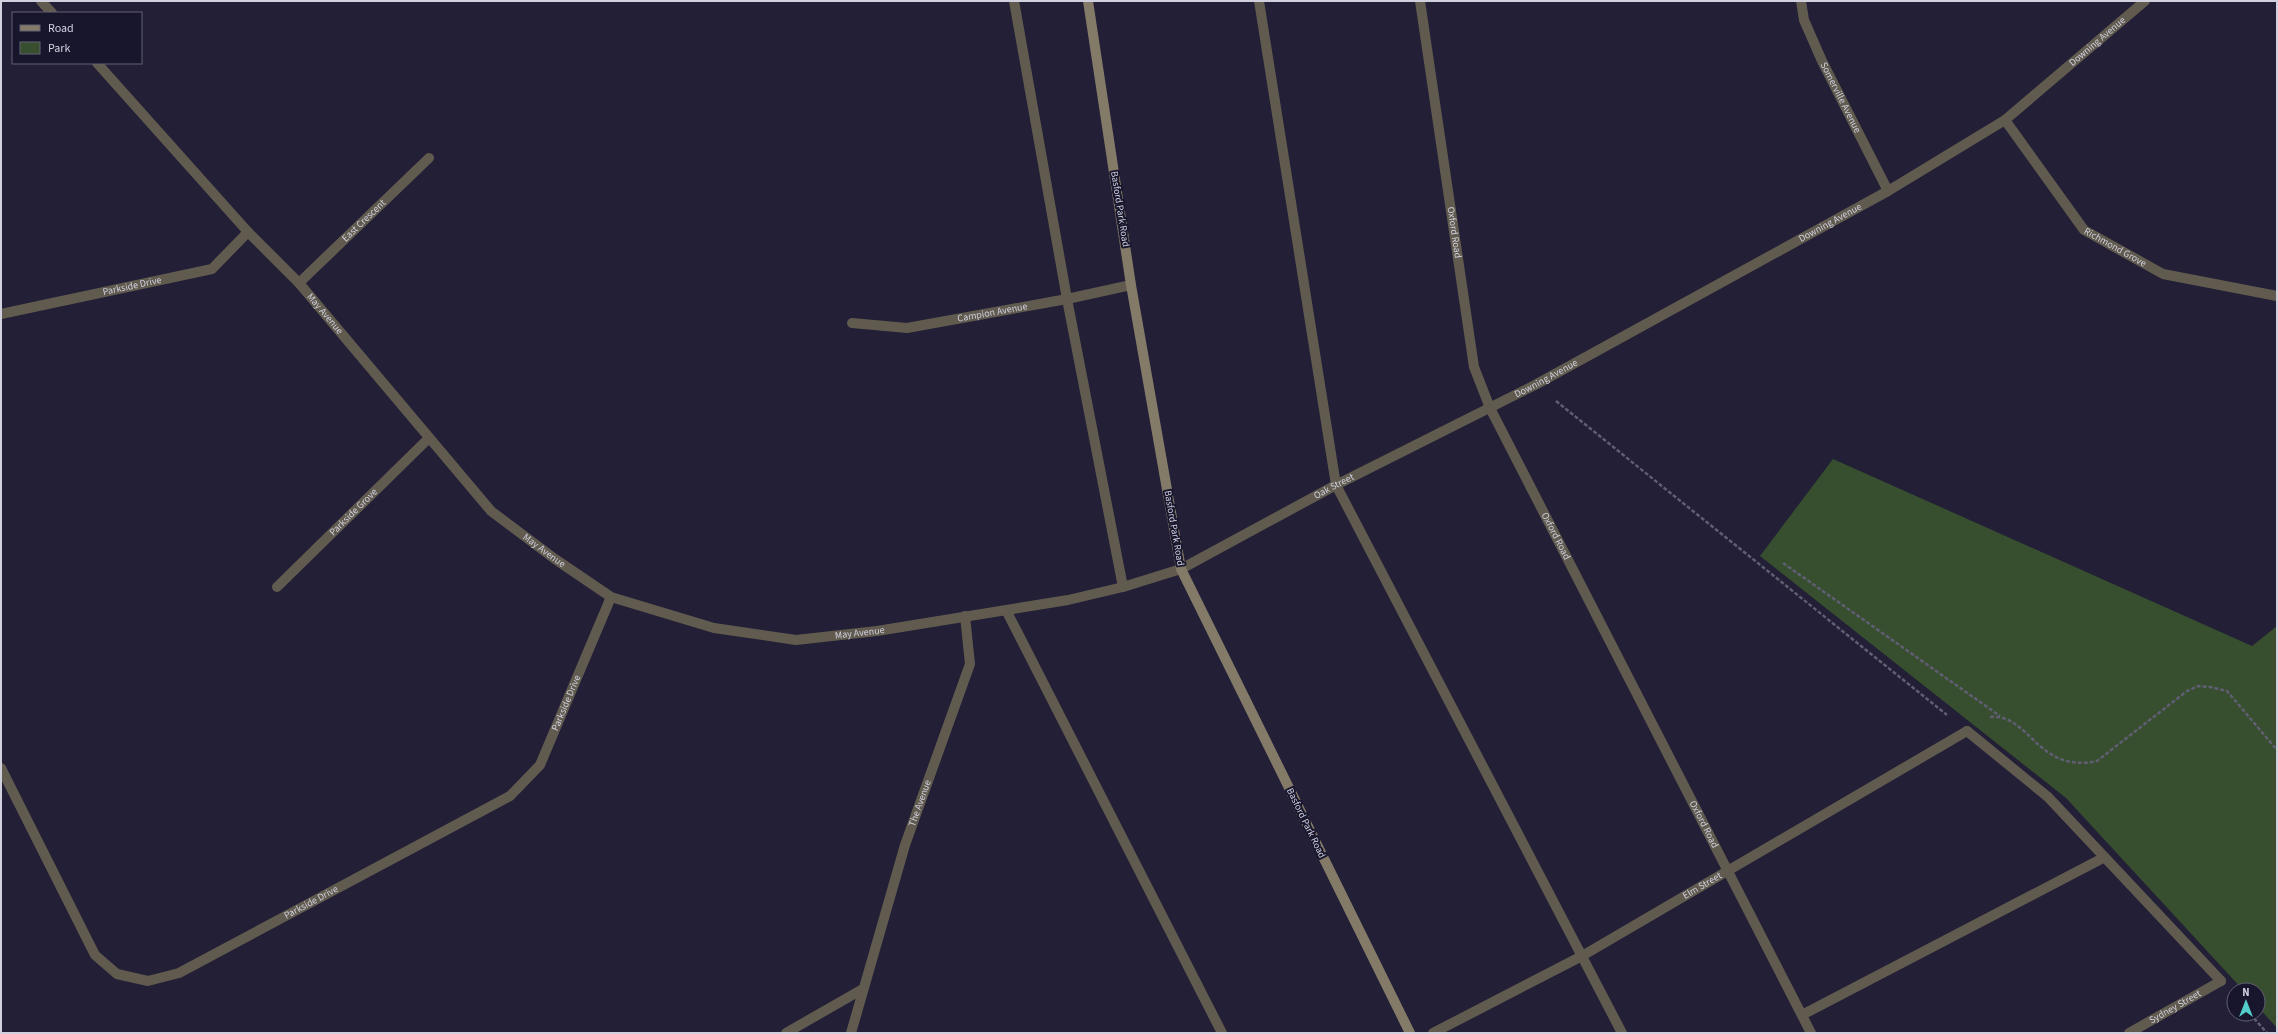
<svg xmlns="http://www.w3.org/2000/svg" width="2278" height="1034" viewBox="0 0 2278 1034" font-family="'Source Sans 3',sans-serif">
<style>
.green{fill:#374f2f}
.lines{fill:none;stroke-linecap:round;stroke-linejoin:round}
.path{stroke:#605e73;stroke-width:2.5;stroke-dasharray:4 2;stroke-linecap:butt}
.lane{stroke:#615b4f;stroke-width:10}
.street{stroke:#615b4f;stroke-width:10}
.secondary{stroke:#847a68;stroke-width:10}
.labels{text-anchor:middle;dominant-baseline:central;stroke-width:4;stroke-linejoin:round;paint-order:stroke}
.street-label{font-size:10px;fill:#d0d0df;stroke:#18162c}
</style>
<rect width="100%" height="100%" fill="#221f36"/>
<!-- green -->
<path class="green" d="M1833,459L2252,646L2277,626V1028L2258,1007V990H2243L2066,798L1760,556Z"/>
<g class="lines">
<!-- path -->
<path class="path" d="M1556,401L1947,715
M1783,563L2000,716
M1990,717C2030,713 2037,774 2097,761L2187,691L2198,686L2210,687L2227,691L2277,750
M2250,1014L2267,1033"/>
<!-- lane -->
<path class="lane" d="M1259,1L1336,485L1622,1033
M1006,610L1222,1033
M1967,731L2048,797L2221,981
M1802,1015L2103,858"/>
<!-- street -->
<g class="street">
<path d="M41,1L52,13"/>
<path d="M1014,1L1067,299L1123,587"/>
<path id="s1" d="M1420,1L1474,367L1490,408L1811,1033"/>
<path id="s2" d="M1801,1L1804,20L1822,61L1888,191"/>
<path id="s3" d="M97,63L248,232L299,283L491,511L555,559L611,597L714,628L796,640L877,631L1068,600L1123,587L1181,569L1336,485L1535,385L1888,191L2005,120L2145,1"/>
<path id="s4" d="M2005,120L2084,230L2163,274L2277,296"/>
<path id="s5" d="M299,283L429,158"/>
<path id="s6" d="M1,314L212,269L248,232"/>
<path id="s7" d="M852,323L907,328L1067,299L1131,285"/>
<path id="s8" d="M277,587L429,438"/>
<path id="s9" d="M1,768L95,955L117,974L148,981L179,973L510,796L540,765L611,597"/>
<path d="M786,1033L861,990"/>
<path id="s10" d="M851,1033L905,845L970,664L965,616"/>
<path id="s11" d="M1433,1033L1582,956L1967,731"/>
<path id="s12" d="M2129,1033L2221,981"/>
</g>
<!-- secondary -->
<path class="secondary" d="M1088,1L1131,285L1181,569L1410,1033"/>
</g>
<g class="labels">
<!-- street labels -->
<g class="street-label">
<text stroke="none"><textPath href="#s3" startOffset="2387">Downing Avenue</textPath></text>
<text stroke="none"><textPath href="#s2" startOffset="105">Somerville Avenue</textPath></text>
<text transform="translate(1120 209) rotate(81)">Basford Park Road</text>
<text stroke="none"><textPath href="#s5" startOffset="90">East Crescent</textPath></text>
<text stroke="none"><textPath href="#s3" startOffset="2063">Downing Avenue</textPath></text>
<text stroke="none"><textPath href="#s1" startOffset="234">Oxford Road</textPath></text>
<text stroke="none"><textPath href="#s4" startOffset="171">Richmond Grove</textPath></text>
<text stroke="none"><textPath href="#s6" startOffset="134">Parkside Drive</textPath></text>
<text stroke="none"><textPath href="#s7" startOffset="142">Campion Avenue</textPath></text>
<text stroke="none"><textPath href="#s3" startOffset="339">May Avenue</textPath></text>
<text stroke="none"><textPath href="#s3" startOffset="1739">Downing Avenue</textPath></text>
<text stroke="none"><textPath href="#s3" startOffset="1501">Oak Street</textPath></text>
<text stroke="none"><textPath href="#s8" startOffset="107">Parkside Grove</textPath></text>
<text transform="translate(1174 528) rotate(80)">Basford Park Road</text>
<text stroke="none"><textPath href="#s1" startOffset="558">Oxford Road</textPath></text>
<text stroke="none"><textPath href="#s3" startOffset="663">May Avenue</textPath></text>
<text stroke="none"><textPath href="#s3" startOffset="999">May Avenue</textPath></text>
<text stroke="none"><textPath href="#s9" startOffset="788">Parkside Drive</textPath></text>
<text stroke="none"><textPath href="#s10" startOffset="240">The Avenue</textPath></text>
<text transform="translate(1306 823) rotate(64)">Basford Park Road</text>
<text stroke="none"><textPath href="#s1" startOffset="882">Oxford Road</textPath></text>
<text stroke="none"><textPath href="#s11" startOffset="307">Elm Street</textPath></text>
<text stroke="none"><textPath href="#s9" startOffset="452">Parkside Drive</textPath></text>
<text stroke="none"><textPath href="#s12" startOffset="53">Sydney Street</textPath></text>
</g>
</g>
<!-- border -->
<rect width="2278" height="1034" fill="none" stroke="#d0d0df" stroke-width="4"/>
<!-- legend -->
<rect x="12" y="12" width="130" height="52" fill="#18162c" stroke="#626074"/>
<rect x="20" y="25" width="20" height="6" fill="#847a68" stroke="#626074"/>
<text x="48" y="32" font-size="12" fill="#d0d0df">Road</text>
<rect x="20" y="42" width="20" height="12" fill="#374f2f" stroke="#626074"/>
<text x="48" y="52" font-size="12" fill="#d0d0df">Park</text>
<!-- north arrow -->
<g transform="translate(2246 1002)"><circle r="19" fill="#18162c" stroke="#626074"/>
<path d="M0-3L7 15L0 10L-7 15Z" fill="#53cdcb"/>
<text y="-6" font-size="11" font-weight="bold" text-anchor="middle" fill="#d0d0df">N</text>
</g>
</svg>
